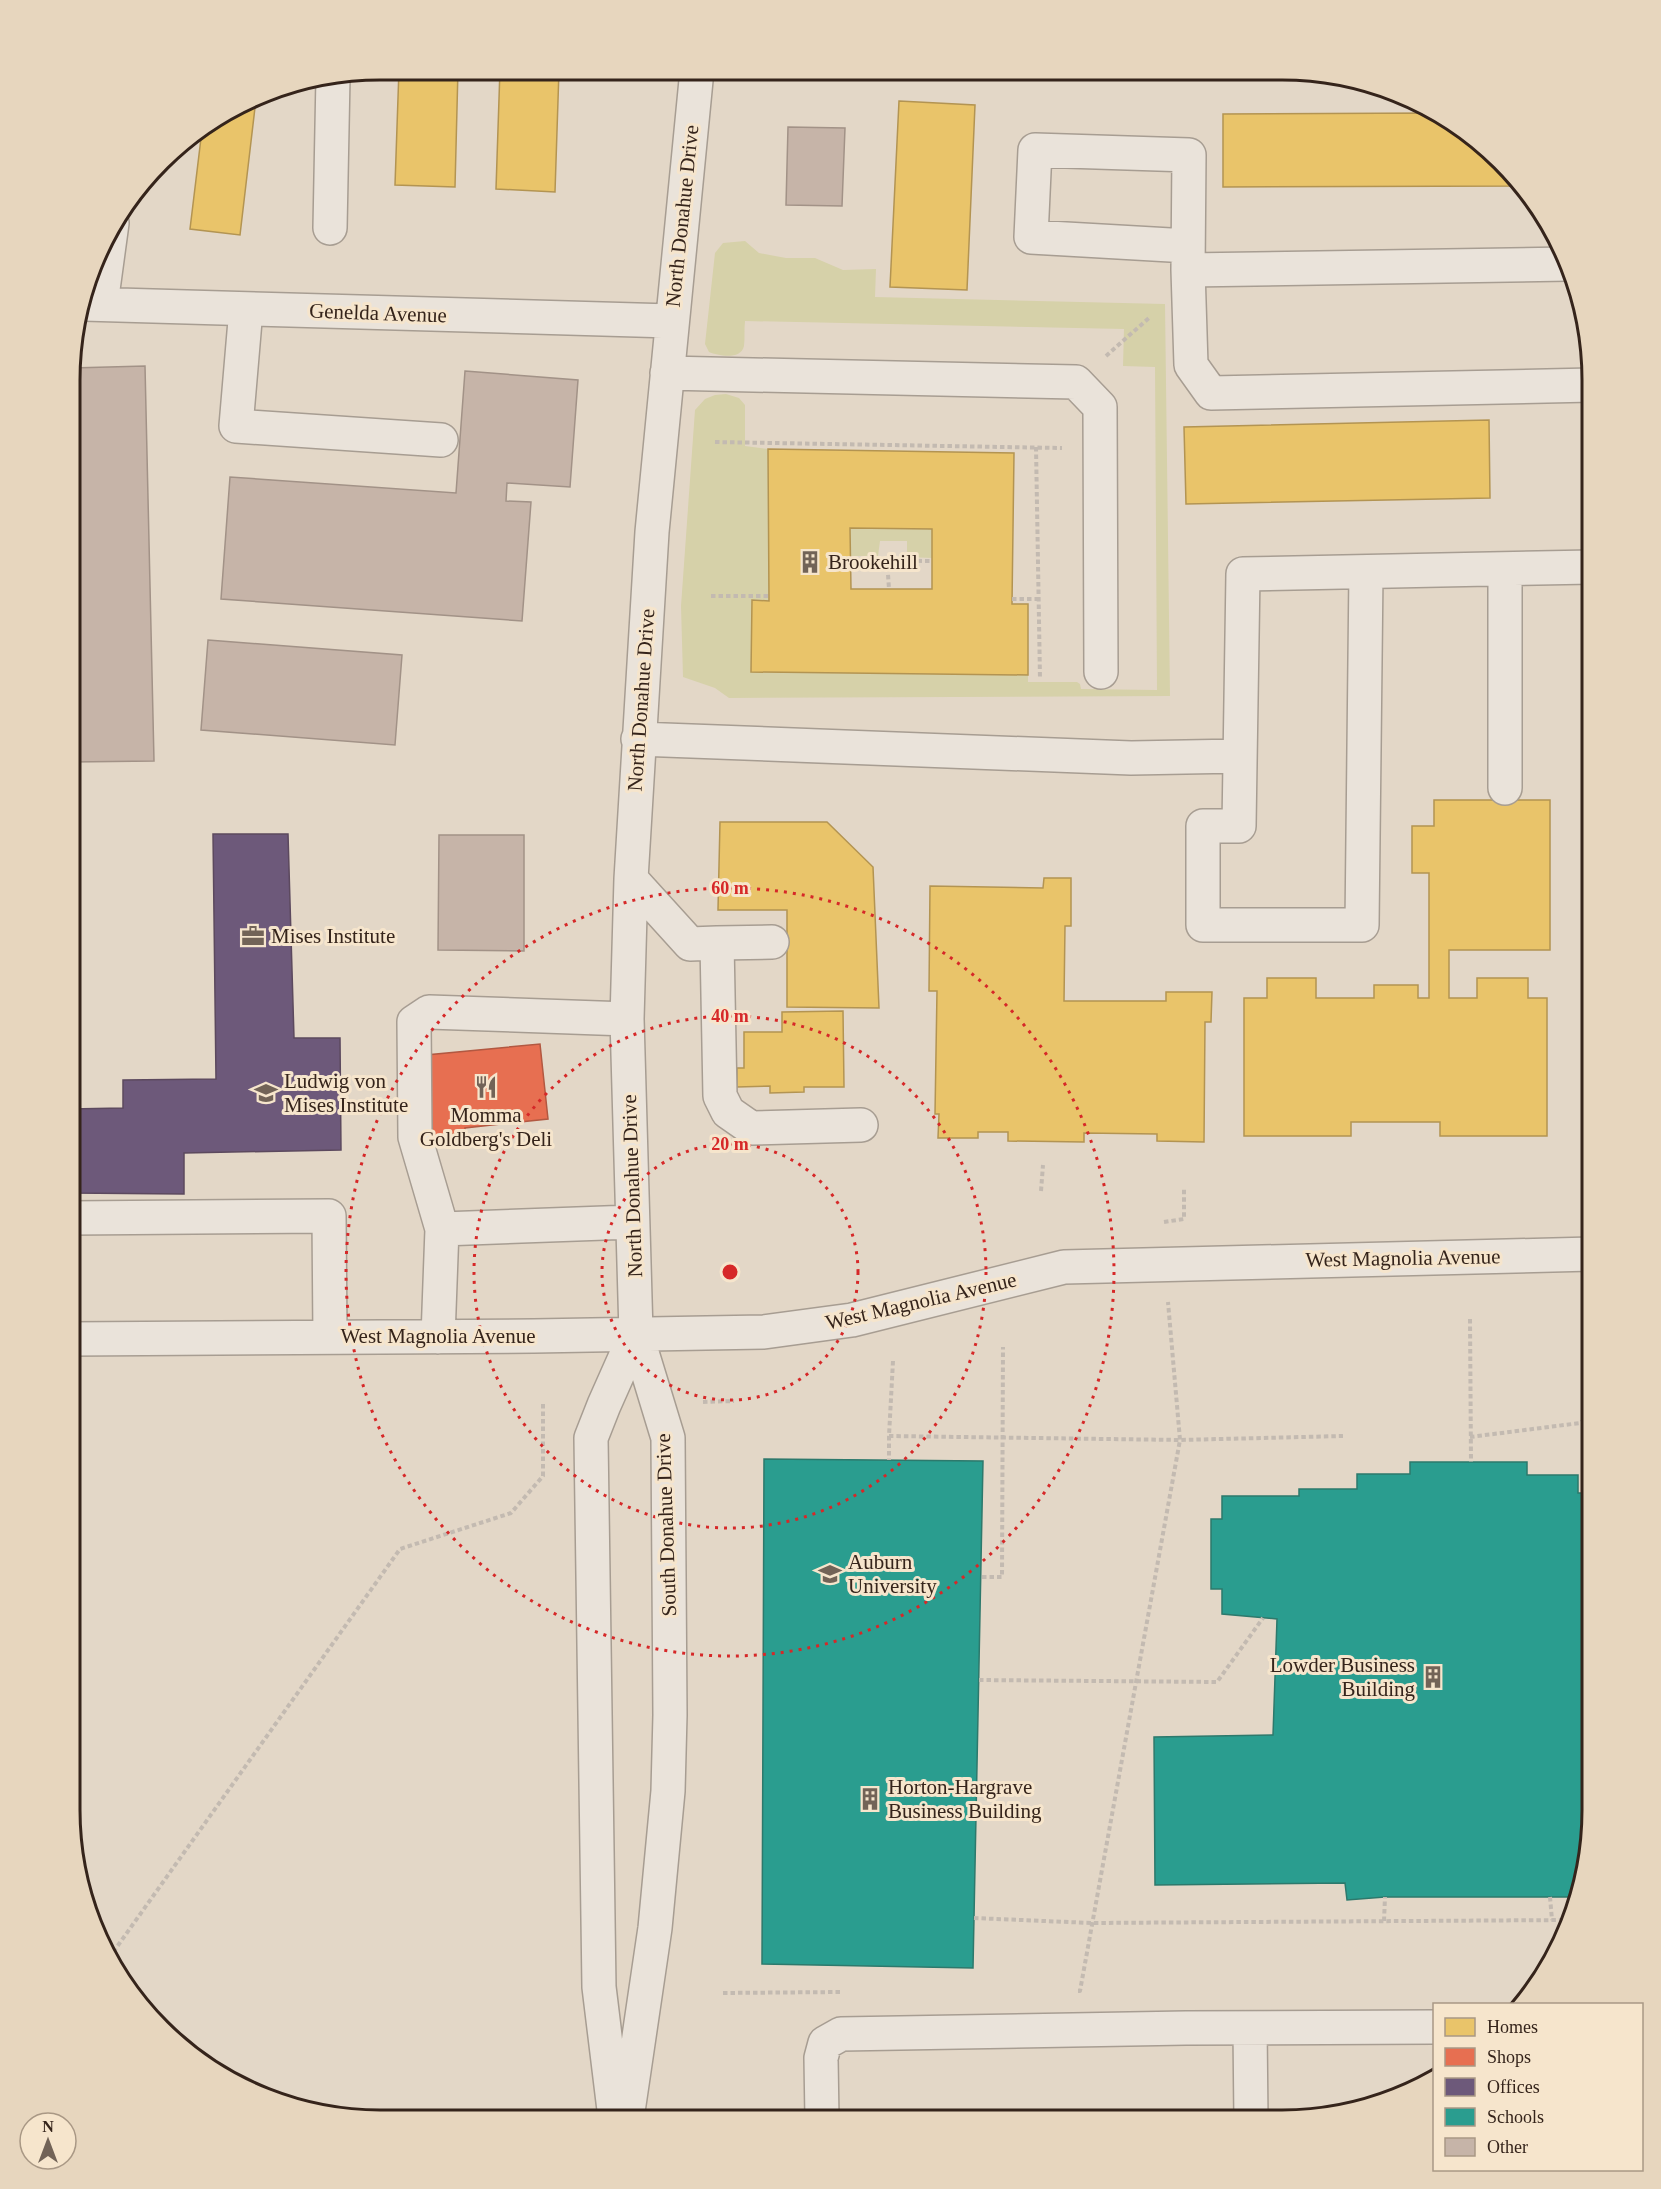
<svg xmlns="http://www.w3.org/2000/svg" width="1661" height="2189" viewBox="0 0 1661 2189" font-family="Georgia,serif">
<style>
.green{fill:#d6d1a9}
.homes{fill:#e9c46a;stroke:#b39452;stroke-width:1.5;fill-rule:evenodd}
.shops{fill:#e76f51;stroke:#b25841;stroke-width:1.5}
.offices{fill:#6d597a;stroke:#5c495e;stroke-width:1.5}
.schools{fill:#2a9d8f;stroke:#2d796c;stroke-width:1.5}
.building{fill:#c6b4a8;stroke:#a29287;stroke-width:1.5}
.lines{fill:none;stroke-linecap:round;stroke-linejoin:round}
.minor-casing{stroke:#a79d92;stroke-width:36}
.path{stroke:#c3bab1;stroke-width:4;stroke-dasharray:4.5 3;stroke-linecap:butt}
.minor{stroke:#eae3da;stroke-width:33}
.ring{fill:none;stroke:#d62828;stroke-width:3;stroke-dasharray:3 6}
.labels{text-anchor:middle;dominant-baseline:central;stroke-width:6;stroke-linejoin:round;paint-order:stroke}
.street-label{font-size:21px;fill:#35241b;stroke:#f6e5cc}
.poi-label{font-size:21px;fill:#35241b;stroke:#f6e5cc;text-anchor:start}
.rim{fill:none;stroke:#35241b;stroke-width:3}
.centre{fill:#d62828;stroke:#f6e5cc;stroke-width:3}
.ring-label{font-size:18px;text-anchor:middle;font-weight:bold;fill:#d62828;stroke:#f6e5cc;stroke-width:6;stroke-linejoin:round;paint-order:stroke}
</style>
<rect width="100%" height="100%" fill="#e3d7c7"/>
<!-- green -->
<path class="green" d="M745,241L759,253L786,258H815L843,270L876,269L875,297L1165,304L1170,696L729,698L715,688L683,677L681,606L695,410L705,399L715,395L726,394L739,398L745,405V446L768,449L769,601L752,600V672L1028,675V682H1077L1080,684L1081,689L1157,690L1155,367L1123,366L1124,329L745,321C744,329 745,338 744,346C741,360 719,356 709,352L705,344L715,253L723,243Z
M850,528L932,529V558L907,557V541H880L878,556H850Z"/>
<!-- homes -->
<path class="homes" d="M399,69H458L455,187L395,185Z
M500,69L559,70L555,192L496,189Z
M256,99L240,235L190,229L202,130Z
M899,101L975,105L967,290L890,287Z
M1435,113L1470,133L1515,175L1522,186L1223,187V114Z
M1489,420L1490,498L1186,504L1184,427Z
M768,449L1014,453L1012,604H1028V675L751,672L752,600L769,601ZM850,528L932,529V589H851Z
M1434,800H1550V950H1449V998H1477V978H1528V998H1547V1136H1440V1122H1351V1136H1244V998H1267V978H1316V998H1374V985H1418V998H1429V873H1412V826H1434Z
M720,822H827L873,867L879,1008L787,1007V910H718Z
M1044,878H1071V926H1065L1064,1001H1166V992H1212L1211,1022H1205L1204,1142L1157,1141V1134L1084,1133V1142L1008,1141V1132H978V1138H938L939,1114H935L937,991H929L930,886L1043,888Z
M843,1011L844,1087H804V1092L770,1093V1086L737,1087V1068H744V1032H782V1012Z"/>
<!-- shops -->
<path class="shops" d="M540,1044L548,1119L465,1128V1133L433,1136L426,1055Z"/>
<!-- offices -->
<path class="offices" d="M213,834H288L294,1038H340L341,1150L184,1153V1194L70,1193V1109L123,1108V1080L216,1079Z"/>
<!-- schools -->
<path class="schools" d="M764,1459L983,1461L973,1968L762,1964Z
M1410,1462H1527V1475H1578V1493H1591V1830L1581,1881H1578V1897H1385L1347,1900L1345,1883L1155,1885L1154,1737L1273,1735L1277,1619L1222,1614V1589H1211V1519H1222V1496H1299V1489H1357V1474H1410Z"/>
<!-- building -->
<path class="building" d="M788,127L845,128L842,206L786,205Z
M145,366L154,761L71,762L72,368Z
M465,371L578,380L570,487L507,483L506,501L531,502L522,621L221,599L230,477L456,493Z
M208,640L402,655L395,745L201,730Z
M439,835H524V951L438,950Z"/>
<g class="lines">
<!-- minor casing -->
<g class="minor-casing">
<path id="minor" d="M330,228L333,77
M1188,246L1031,237L1035,150L1189,155L1188,270L1568,264
M1188,270L1191,365L1211,393L1592,385
M84,304L671,321
M101,304L112,223
M246,309L236,426L441,440
M667,373L1076,382L1100,407L1101,672
M1505,569V788
M1366,572L1362,925H1203V826H1239L1243,574L1592,567
M638,739L1131,758L1240,756
M631,879L690,944L717,943L720,1096L728,1112L751,1128L861,1125
M717,943L772,942
M70,1218L329,1216L330,1337
M442,1229L632,1222
M438,1337L442,1229L415,1137L414,1022L429,1012L627,1019
M70,1339L534,1336L764,1332L852,1320L1064,1267L1592,1254
M1250,2028L1251,2120
M615,2118L599,1987L591,1438L604,1405L636,1333
M627,2118L655,1928L668,1791L670,1715L668,1438L636,1333L627,1019L631,879L652,532L697,70
M822,2119L821,2058L825,2043L841,2034L1186,2028L1434,2027"/>
</g>
<!-- path -->
<path class="path" d="M1106,356L1150,317
M715,442L1062,448
M1036,447L1040,679
M850,560L932,561
M887,560L889,589
M711,596H769
M1012,599H1038
M1041,1191L1043,1165
M1164,1222L1184,1219V1189
M1470,1319L1471,1462
M893,1361L889,1436L1180,1440L1343,1436
M703,1402L734,1401
M889,1436V1460
M1470,1437L1580,1423L1592,1413
M982,1577H1002L1003,1347
M979,1680L1217,1682L1263,1618
M1550,1897L1552,1920
M974,1918L1091,1923L1570,1920
M1384,1921L1385,1897
M109,1958L400,1549L511,1513L543,1476V1403
M1078,1991H1080L1180,1440L1168,1302
M723,1993L842,1992"/>
<!-- minor -->
<use href="#minor" class="minor"/>
</g>
<!-- distance rings -->
<g class="ring">
<circle cx="730" cy="1272" r="128"/>
<circle cx="730" cy="1272" r="256"/>
<circle cx="730" cy="1272" r="384"/>
</g>
<!-- icons -->
<defs>
<g id="building-bare" transform="scale(1.8)"><path d="M-4-6H4V6H1V3H-1V6H-4ZM-2.5-4.3h1.7v1.8h-1.7ZM.8-4.3h1.7v1.8H.8ZM-2.5-1h1.7V.8h-1.7ZM.8-1h1.7V.8H.8Z" fill="#726357" stroke="#f6e5cc" stroke-width="2.5" paint-order="stroke"/></g>
<g id="office-bare" transform="scale(1.8)"><path d="M-6-3h4V-5.5h4V-3h4V5H-6ZM-1-4.5V-3h2v-1.5ZM-6 0V1H6V0Z" fill="#726357" stroke="#f6e5cc" stroke-width="2.5" paint-order="stroke"/></g>
<g id="restaurant-bare" transform="scale(1.8)"><path d="M-5-6h1v4h1v-4h1v4h1v-4h1v5L-1.5 .5V6h-2V.5L-5-1ZM5-6V6H3V1.5H1.5Q1.5-4 5-6Z" fill="#726357" stroke="#f6e5cc" stroke-width="2.5" paint-order="stroke"/></g>
<g id="university-bare" transform="scale(1.8)"><path d="M0-5L7-2L0 1L-7-2ZM-4 1L0 2.5L4 1V4Q0 6-4 4Z" fill="#726357" stroke="#f6e5cc" stroke-width="2.5" paint-order="stroke"/></g>
</defs>
<g fill-rule="evenodd">
<use href="#building-bare" x="810" y="562"/>
<use href="#office-bare" x="253" y="936"/>
<use href="#restaurant-bare" x="486" y="1087"/>
<use href="#university-bare" x="266" y="1093"/>
<use href="#university-bare" x="830" y="1574"/>
<use href="#building-bare" x="1433" y="1677"/>
<use href="#building-bare" x="870" y="1799"/>
</g>
<g class="labels">
<!-- street labels -->
<g class="street-label">
<text transform="translate(682 216) rotate(-84)">North Donahue Drive</text>
<text transform="translate(378 313) rotate(2)">Genelda Avenue</text>
<text transform="translate(641 700) rotate(-86)">North Donahue Drive</text>
<text transform="translate(632 1186) rotate(-92)">North Donahue Drive</text>
<text transform="translate(1403 1258) rotate(-1)">West Magnolia Avenue</text>
<text transform="translate(921 1301) rotate(-13)">West Magnolia Avenue</text>
<text x="438" y="1336">West Magnolia Avenue</text>
<text transform="translate(666 1525) rotate(-92)">South Donahue Drive</text>
</g>
<!-- poi labels -->
<g class="poi-label">
<text x="828" y="562">Brookehill</text>
<text x="271" y="936">Mises Institute</text>
<text x="284" y="1081">Ludwig von<tspan x="284" dy="24">Mises Institute</tspan></text>
<text x="486" y="1115" text-anchor="middle">Momma<tspan x="486" dy="24">Goldberg's Deli</tspan></text>
<text x="848" y="1562">Auburn<tspan x="848" dy="24">University</tspan></text>
<text x="1415" y="1665" text-anchor="end">Lowder Business<tspan x="1415" dy="24">Building</tspan></text>
<text x="888" y="1787">Horton-Hargrave<tspan x="888" dy="24">Business Building</tspan></text>
</g>
</g>
<!-- crop -->
<path d="M0 0H1661V2189H0ZM380 80H1282A300 300 0 0 1 1582 380V1810A300 300 0 0 1 1282 2110H380A300 300 0 0 1 80 1810V380A300 300 0 0 1 380 80Z" fill="#e7d6be" fill-rule="evenodd"/>
<path class="rim" d="M380 80H1282A300 300 0 0 1 1582 380V1810A300 300 0 0 1 1282 2110H380A300 300 0 0 1 80 1810V380A300 300 0 0 1 380 80Z"/>
<circle cx="730" cy="1272" r="9" class="centre"/>
<g class="ring-label">
<text x="730" y="894">60 m</text>
<text x="730" y="1022">40 m</text>
<text x="730" y="1150">20 m</text>
</g>
<!-- legend -->
<rect x="1433" y="2003" width="210" height="168" fill="#f6e5cc" stroke="#a99885" stroke-width="1.5"/>
<rect x="1445" y="2018" width="30" height="18" fill="#e9c46a" stroke="#a99885" stroke-width="1.5"/>
<text x="1487" y="2033" font-size="18" fill="#35241b">Homes</text>
<rect x="1445" y="2048" width="30" height="18" fill="#e76f51" stroke="#a99885" stroke-width="1.5"/>
<text x="1487" y="2063" font-size="18" fill="#35241b">Shops</text>
<rect x="1445" y="2078" width="30" height="18" fill="#6d597a" stroke="#a99885" stroke-width="1.5"/>
<text x="1487" y="2093" font-size="18" fill="#35241b">Offices</text>
<rect x="1445" y="2108" width="30" height="18" fill="#2a9d8f" stroke="#a99885" stroke-width="1.5"/>
<text x="1487" y="2123" font-size="18" fill="#35241b">Schools</text>
<rect x="1445" y="2138" width="30" height="18" fill="#c6b4a8" stroke="#a99885" stroke-width="1.5"/>
<text x="1487" y="2153" font-size="18" fill="#35241b">Other</text>
<!-- north arrow -->
<g transform="translate(48 2141)"><circle r="28" fill="#f6e5cc" stroke="#a99885" stroke-width="1.5"/>
<path d="M0-4.5L10 22L0 15L-10 22Z" fill="#726357"/>
<text y="-9" font-size="16" font-weight="bold" text-anchor="middle" fill="#35241b">N</text>
</g>
</svg>
